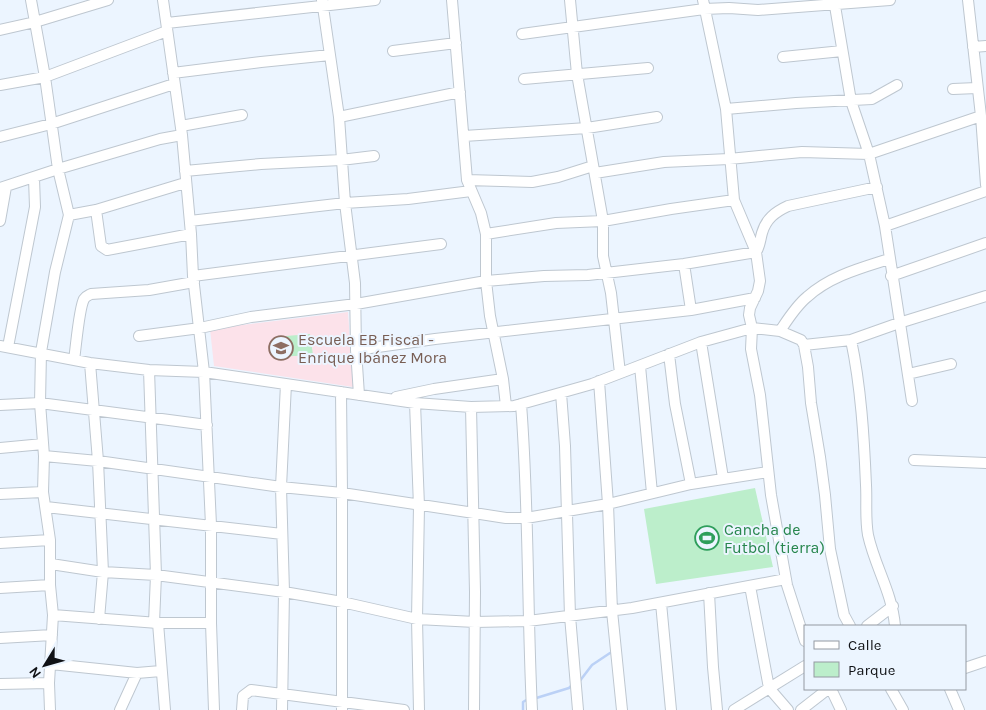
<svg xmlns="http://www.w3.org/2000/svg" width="986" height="710" viewBox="0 0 986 710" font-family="Karla,sans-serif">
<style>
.education{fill:#fce2ea}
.green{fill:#bceecb}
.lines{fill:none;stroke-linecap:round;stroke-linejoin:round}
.stream{stroke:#bbd1f6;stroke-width:2.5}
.minor-casing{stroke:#bec7d0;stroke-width:12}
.minor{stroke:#fff;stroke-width:10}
.labels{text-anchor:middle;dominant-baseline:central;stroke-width:4;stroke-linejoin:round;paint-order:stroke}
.education-label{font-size:16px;fill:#785e54;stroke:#ecf5ff;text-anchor:start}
.leisure-label{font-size:16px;fill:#27864d;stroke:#ecf5ff;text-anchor:start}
</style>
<rect width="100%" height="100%" fill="#ecf5ff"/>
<!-- education -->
<path class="education" d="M348,312L353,387L214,366L210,329Z"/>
<!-- green -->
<path class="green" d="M310,334L313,355L276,357L274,337Z
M755,488L773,567L656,584L644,509Z"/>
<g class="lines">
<!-- stream -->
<path class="stream" d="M579,682L592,665L610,653
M533,699L569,688L572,685
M523,710V702L528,699"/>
<!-- minor casing -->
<g class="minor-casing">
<path id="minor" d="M31,0L45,77L58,169L69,215L55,272L41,352L40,403L44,456L43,492
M163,0L182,135L191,234L193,276L204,372L211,525V623L214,710
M322,0L339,117L345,203L355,283L356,350L359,395
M452,0L467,180L481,213L486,234V281L490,316L503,379L506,406
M570,0L577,74L603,221V256L611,293L620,373
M703,0L726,109L734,200L756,252L760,281L758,291L750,308L749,315L752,328L751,349L760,395L771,495L787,585L805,641
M834,0L851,101L869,154L885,226L912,401
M968,0L981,116L986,185
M167,23L375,0
M0,30L35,22L108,0
M522,34L704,9L729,8L758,10L890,0
M973,47L986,46
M393,51L456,43
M783,57L842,51
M173,73L261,62L330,55
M524,79L648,68
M0,85L45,77L167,31
M953,89L977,88
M726,109L796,103L872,99L897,85
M339,117L460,92
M181,126L242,115
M464,136L587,128L657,117
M0,137L51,124L174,84
M185,171L261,164L341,160L374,156
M595,173L664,162L729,159L802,152L869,154L981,116
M467,180L532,182L558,177L593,166
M0,188L58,169L160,139L182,135
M96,210L101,246L107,250L191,234
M69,215L96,210L185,183
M0,221L6,187
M190,221L345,203L408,199L471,191
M885,226L986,191
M486,234L556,223L603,221L671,209L734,200
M684,264L691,310
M193,276L441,244
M891,276L986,243
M780,331C788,319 796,306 807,297C830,276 861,268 889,259
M139,336L200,328L251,317L356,304L486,281L544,276L588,275L684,264L756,252C760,246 760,240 762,233C766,219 775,212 788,206L877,187
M851,340C861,387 864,437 866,485C867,502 865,518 868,535C875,567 892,592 895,626
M701,342L723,478
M804,345L808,367L811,403L820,457L825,495L830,549L844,615L850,626
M0,346L90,363L149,370L204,372L415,403L471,407L514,406L592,384L701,342L752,328L780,331L801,340L804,345L851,340L899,323L986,296
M8,347L35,207L34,178
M356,350L435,339L691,310L755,298
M669,354L675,404L691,484
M74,360C76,347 79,308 84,299C86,296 87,296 91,294L149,290L194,282
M90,363L98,461L103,572L99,619
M640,366L652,493
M149,370L156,575L154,623
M908,374L951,364
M599,381L608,504L612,611L622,710
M341,392L342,493V710
M561,393L565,446L570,616L578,710
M396,397L434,389L503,379
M415,403L419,506L417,619L419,710
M521,404C529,506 527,608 532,710
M0,405L40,403L207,425
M471,407L475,592L474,710
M0,448L43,444
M44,456L98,461L281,487L342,493L474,513L506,518H526L608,504L691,484L768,472
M914,460L986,463
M0,494L43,492L50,540
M46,507L282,534
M0,543L50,540V585L53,615L49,683L50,710
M51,564L103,572L156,575L284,592L342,602L417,619L475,622L528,621L632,608L786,579
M750,586L769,688L788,710
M0,588L50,585
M709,593L713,667L717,710
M661,603L671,710
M53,615L158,623H211
M158,623L165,710
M867,626L893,606
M0,638L52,635
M51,664L137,673L161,671
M965,668L986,661
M0,684L49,683
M831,689L841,710
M891,689L903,710
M950,689L959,710
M120,710L137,673
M242,710L243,696L251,690L404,710
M282,710L284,592L281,487L286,384
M734,710L805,666
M801,710L828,689"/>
</g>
<!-- minor -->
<use href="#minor" class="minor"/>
</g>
<!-- icons -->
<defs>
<g id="school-ring" transform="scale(1.25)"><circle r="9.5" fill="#ecf5ff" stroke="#8d6e63" stroke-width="1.5"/><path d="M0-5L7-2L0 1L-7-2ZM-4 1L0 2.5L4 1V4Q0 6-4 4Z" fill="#8d6e63"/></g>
<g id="stadium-ring" transform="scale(1.25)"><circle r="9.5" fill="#ecf5ff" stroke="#2e9e5b" stroke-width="1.5"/><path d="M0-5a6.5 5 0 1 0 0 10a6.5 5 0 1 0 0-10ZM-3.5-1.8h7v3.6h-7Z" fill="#2e9e5b"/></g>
</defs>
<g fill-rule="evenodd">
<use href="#school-ring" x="281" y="348"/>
<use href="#stadium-ring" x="707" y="538"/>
</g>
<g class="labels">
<!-- education labels -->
<g class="education-label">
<text x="298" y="339">Escuela EB Fiscal -<tspan x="298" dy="18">Enrique Ibánez Mora</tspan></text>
</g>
<!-- leisure labels -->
<g class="leisure-label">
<text x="724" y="529">Cancha de<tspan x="724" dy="18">Futbol (tierra)</tspan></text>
</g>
</g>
<!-- legend -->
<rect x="804" y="625" width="162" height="65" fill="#ecf5ff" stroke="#949aa2"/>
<rect x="814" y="641" width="25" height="8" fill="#ffffff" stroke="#949aa2"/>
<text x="848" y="650" font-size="15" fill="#101216">Calle</text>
<rect x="814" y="662" width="25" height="15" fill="#bceecb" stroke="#949aa2"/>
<text x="848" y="675" font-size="15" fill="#101216">Parque</text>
<!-- north arrow -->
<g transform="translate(45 665) rotate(233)" stroke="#ecf5ff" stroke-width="4" paint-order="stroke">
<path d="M0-4L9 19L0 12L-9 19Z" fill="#101216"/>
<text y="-8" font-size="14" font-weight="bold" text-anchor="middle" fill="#101216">N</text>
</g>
</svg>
